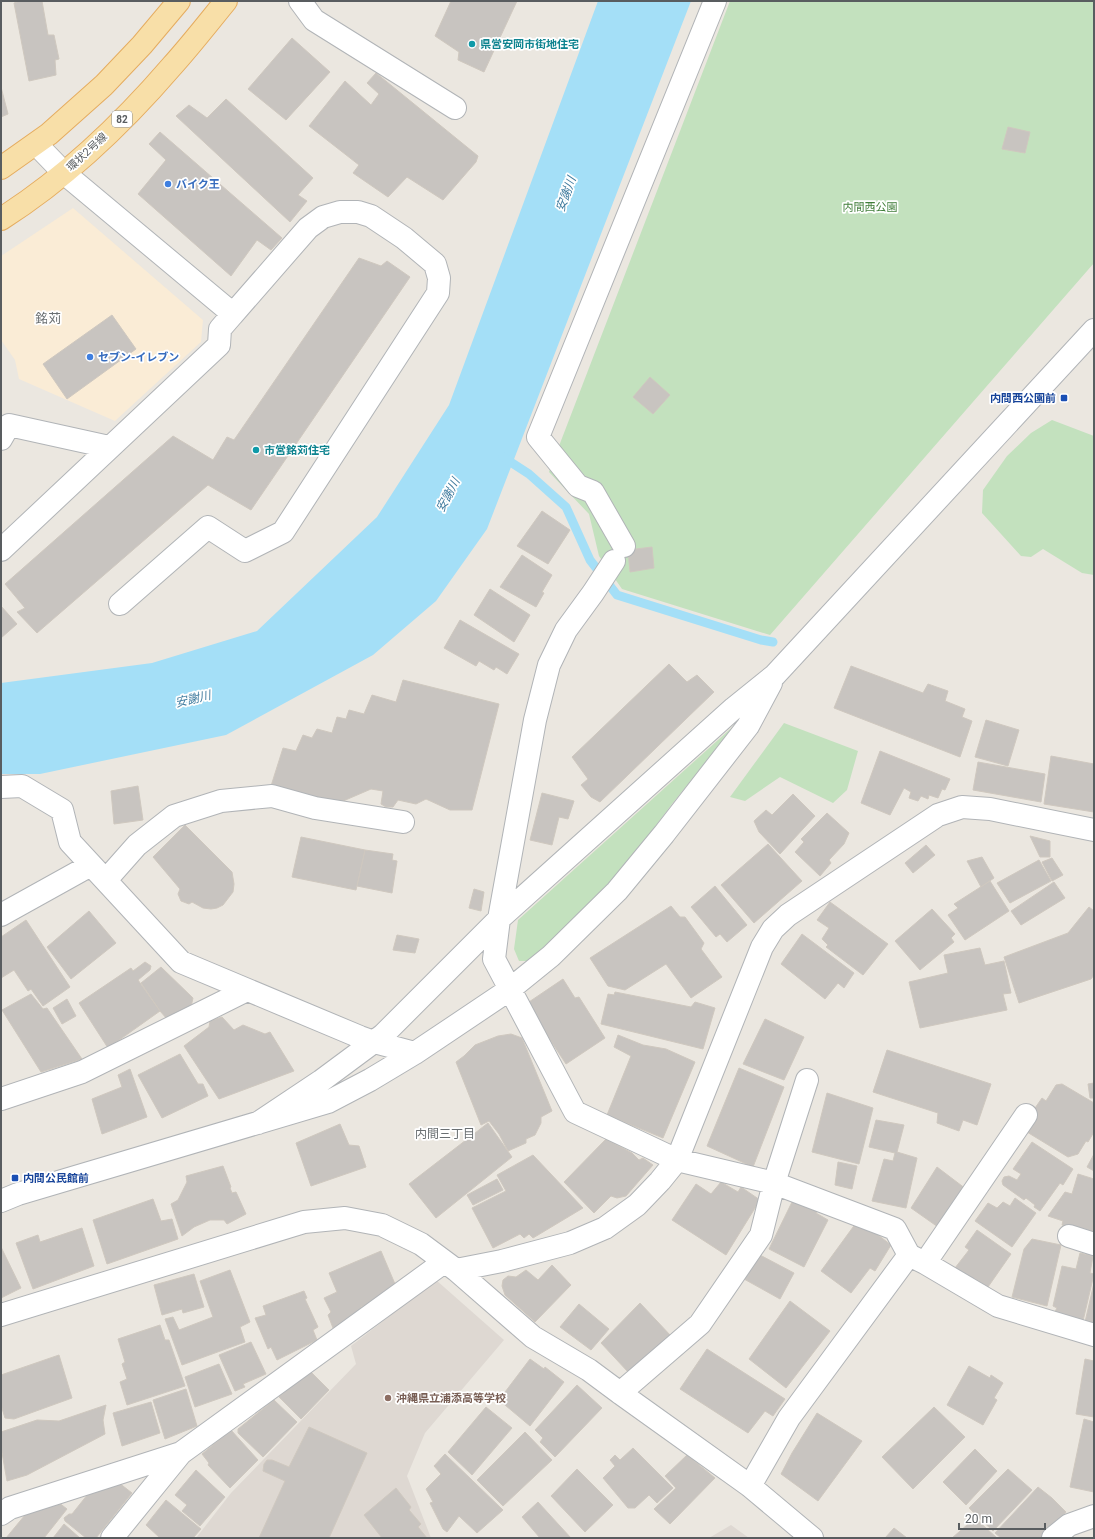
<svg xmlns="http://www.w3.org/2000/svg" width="1095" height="1539" viewBox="0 0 1095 1539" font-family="Roboto,'Noto Sans JP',sans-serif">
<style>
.commercial{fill:#faecd6}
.education{fill:#ded8d2}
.green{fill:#c3e1be}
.water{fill:#a4dff7}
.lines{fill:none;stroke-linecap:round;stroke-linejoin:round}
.stream{stroke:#a4dff7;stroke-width:9}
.building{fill:#c8c4c0;stroke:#cfc8bf}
.minor-casing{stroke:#b1b4b7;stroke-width:24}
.major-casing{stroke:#e5ac5f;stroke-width:24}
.minor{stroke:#fff;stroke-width:22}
.major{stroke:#f8dfa8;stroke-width:22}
.culture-dot{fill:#0f9aa8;stroke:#fff;stroke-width:1.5}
.shop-dot{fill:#3f7fe0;stroke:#fff;stroke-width:1.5}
.transit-dot{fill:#1a4fb4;stroke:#fff;stroke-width:1.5}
.education-dot{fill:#8d6e63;stroke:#fff;stroke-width:1.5}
.labels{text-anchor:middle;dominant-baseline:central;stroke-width:3.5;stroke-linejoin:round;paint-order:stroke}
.shield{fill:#fff;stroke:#8b8e90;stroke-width:1}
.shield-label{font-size:10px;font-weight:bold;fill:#595d60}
.culture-label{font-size:11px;font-weight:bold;fill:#0d838f;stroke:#fff;text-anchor:start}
.street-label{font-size:11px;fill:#595d60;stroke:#fff}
.shop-label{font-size:11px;font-weight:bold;fill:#366cbe;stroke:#fff;text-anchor:start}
.park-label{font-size:11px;fill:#417e3a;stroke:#fff}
.transit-label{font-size:11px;font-weight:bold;fill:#164399;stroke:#fff;text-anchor:end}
.education-label{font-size:11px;font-weight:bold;fill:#785e54;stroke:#fff;text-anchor:start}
.water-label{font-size:12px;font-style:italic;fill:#417c9f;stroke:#fff}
.neighbourhood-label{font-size:12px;fill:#6a6f72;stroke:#fff}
.quarter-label{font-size:13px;fill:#6a6f72;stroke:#fff}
</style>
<rect width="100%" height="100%" fill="#ebe7e0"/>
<!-- commercial -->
<path class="commercial" d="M73,208L203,320L201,342L115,421L19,379L15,360L1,340V256Z"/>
<!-- education -->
<path class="education" d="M436,1280L504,1340L425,1433L407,1476L431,1538H196L231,1493L356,1364L351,1346Z
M731,1525L749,1538H709Z"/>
<!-- green -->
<path class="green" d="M730,1H1094V263L770,635L622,589L599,556L589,514L549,472Z
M1052,420L1094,436V575L1082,573L1043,549L1031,557L1021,556L982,513L983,490L1007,456L1031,433Z
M738,722L672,804L616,879L529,961H519L514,949L518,920Z
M784,723L858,751L847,790L833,803L780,777L745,801L730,797Z"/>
<!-- water -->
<path class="water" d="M598,1H691L487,529L436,601L373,655L226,735L40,774H1V683L152,663L257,631L377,517L449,405Z"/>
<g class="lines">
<!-- stream -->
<path class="stream" d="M503,457L529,474L566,507L590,560L617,595L761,640L773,642"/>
</g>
<!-- building -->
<path class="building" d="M20,1H42L48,35H54L59,59L55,60L56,75L29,81L14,3Z
M451,1H517L484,72L458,60L459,52L435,36Z
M292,38L330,72L286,120L248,89Z
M376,73L478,156L476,162L443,200L407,177L388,197L353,173L359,165L309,126L345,81L371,105L379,94L367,83Z
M1,87L8,114L1,117Z
M226,99L313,178L298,195L307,201L290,222L176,116L189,105L207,118Z
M1008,127L1030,132L1025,153L1002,149Z
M160,132L282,238L271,250L257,240L231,276L138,194L166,160L149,144Z
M359,258L381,266L387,261L410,277L251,510L208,485L37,633L17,612L25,608L5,584L173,436L213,460L227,437L234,440Z
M112,315L136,349L67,399L43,364Z
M650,377L670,395L653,414L633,397Z
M542,511L570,530L548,564L517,546Z
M652,547L654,568L630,572L628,550Z
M522,555L552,575L542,592L544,593L536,607L500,587Z
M490,589L530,615L514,642L474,615Z
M1,606L17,624L1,638Z
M460,620L519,654L507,674L496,667L494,670L479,661L476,666L444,648Z
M669,664L687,682L697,675L714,692L600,802L591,797L581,785L588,779L572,757Z
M851,666L923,693L928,684L948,691L945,701L965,709L962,717L972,721L960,757L834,708Z
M403,680L499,704L472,810H450L426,799L416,804L398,800L393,807H386L381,804L383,791L371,789L327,808L271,786L283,748L296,751L303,735L312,738L317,729L332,733L337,717L346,719L349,710L364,714L372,695L396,702Z
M986,720L1019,730L1008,766L975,757Z
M880,751L950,779L945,790L942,789L938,798L929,795L928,799L921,796L918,801L909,798L911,792L904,788L890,815L861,803Z
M1051,756L1094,764V812L1044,804Z
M978,762L1045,774L1041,802L973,790Z
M138,786L143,820L114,824L111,791Z
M542,793L574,801L568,819L559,817L552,845L530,840Z
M793,794L815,816L780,854L759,832L754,821L766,810L772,815Z
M827,813L849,833L844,844L829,860L831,863L820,876L795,852L804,842L801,839Z
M185,825L232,872L234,884L233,892L223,905L217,908L211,909L203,908L192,902L189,904L181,901L178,894L180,889L153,857Z
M1030,836L1050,841V857H1040Z
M301,837L365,850L356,890L292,877Z
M768,844L802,881L754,923L721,885Z
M926,845L935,855L913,873L905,863Z
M365,850L393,854L392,860L397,861L392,893L357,886Z
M982,857L994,878L981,887L967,861Z
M1052,858L1063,875L1052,881L1042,862Z
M1039,860L1051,881L1010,903L997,883Z
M990,881L1009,911L965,940L948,915L958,908L954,904Z
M1054,882L1065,898L1021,925L1011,911Z
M715,886L747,925L727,942L720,934L716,937L691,907Z
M474,889L484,892L481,911L469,908Z
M830,902L888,944L863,975L826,947L828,945L822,939L829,928L817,920Z
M671,906L680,917H685L704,943L701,949L722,977L691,998L666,964L625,990L608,986L590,958Z
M1089,907L1094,911V975L1091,979L1019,1003L1004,957L1068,933Z
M932,909L955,934L951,938L954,942L920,970L895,941Z
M89,911L116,943L71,979L47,947Z
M26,920L70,987L43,1006L31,989L28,991L14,970L1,978V937Z
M802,934L854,973L844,988L838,983L825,999L781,964Z
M397,935L419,939L415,953L393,950Z
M980,948L985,965L1004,961L1011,993L1003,994L1007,1010L920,1028L909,982L948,973L944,955Z
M145,962L151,966L150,970L138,980L160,1011L108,1048L79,1003L131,968L133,971Z
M161,967L193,998L191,1007L167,1019L160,1011L141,983Z
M563,979L575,998L579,997L605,1038L566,1064L539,1023L523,1006Z
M615,992L691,1007L695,1002L715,1008L703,1049L601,1024L608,994L614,995Z
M31,994L43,1009L47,1008L82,1059L41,1072L2,1010Z
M67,999L76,1016L62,1024L53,1008Z
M222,1017L234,1030L243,1025L265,1034L270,1032L294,1071L219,1099L184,1046L209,1027L210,1021Z
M765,1019L804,1037L784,1080L743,1064Z
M511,1034L522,1038L552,1111L541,1117V1123L535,1135L526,1139V1143L508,1151L499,1134L489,1121L481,1125L456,1062L464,1056L475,1045L498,1036Z
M618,1035L643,1045L666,1049L695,1062L663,1138L607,1115L631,1056L614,1047Z
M887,1050L991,1084L977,1125L963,1120L959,1131L937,1123L938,1113L873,1092Z
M180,1054L198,1084H203L208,1096L162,1118L138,1075Z
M739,1068L784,1087L753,1167L707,1146Z
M130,1069L147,1117L102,1134L92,1099L122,1087L118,1075Z
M1094,1083V1098H1090L1088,1084Z
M1062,1084L1094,1103V1126L1093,1129L1094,1132L1088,1142L1086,1141L1078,1154L1068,1157L1027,1132L1038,1115L1033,1111L1042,1098L1046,1101L1056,1085Z
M827,1093L873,1108L859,1164L812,1152Z
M876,1120L904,1125L897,1152L917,1158L906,1208L872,1201L884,1159L893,1161L895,1153L869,1147Z
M488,1123L512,1157L436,1218L409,1184Z
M340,1124L349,1145L359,1146L366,1167L311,1186L296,1143Z
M606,1139L632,1153L639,1160L643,1158L653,1165L626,1196L617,1198L611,1196L594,1213L564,1182Z
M1032,1142L1073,1169L1063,1185L1060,1183L1040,1211L1034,1207L1035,1205L1026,1198L1024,1200L1003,1185L1002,1181L1004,1177L1009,1176L1017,1180L1021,1174L1013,1169Z
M1094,1154V1171L1087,1167Z
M533,1155L583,1208L533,1238L529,1234L524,1238L520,1234L493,1248L472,1208L506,1191L497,1175Z
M838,1162L857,1166L852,1189L835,1185Z
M223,1166L231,1187L230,1188L232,1193L236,1192L246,1214L227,1224L224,1220H210L194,1227L182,1236L171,1204L178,1200L187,1182L186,1176Z
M937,1167L966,1189L938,1227L911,1208Z
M1078,1174L1094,1179L1093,1234L1062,1225L1063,1221L1048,1216L1065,1192L1072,1194Z
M497,1179L503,1190L473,1205L467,1195Z
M721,1182L738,1192L741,1187L760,1200L726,1255L672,1220L696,1184L711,1194Z
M1015,1198L1036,1213L1012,1247L975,1221L988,1203L997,1208L1003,1202L1010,1206Z
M153,1199L161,1221L172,1219L178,1239L107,1264L93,1220Z
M793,1200L818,1209L816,1213L828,1220L804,1267L769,1249Z
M856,1223L869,1228L891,1245L875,1271L870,1268L851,1293L821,1271Z
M82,1228L94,1266L33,1289L16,1243L38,1235L40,1242Z
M977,1230L1011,1254L988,1287L974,1278L972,1281L955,1268L969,1250L965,1247Z
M1032,1239L1061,1245L1047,1306L1012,1297L1024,1249Z
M1,1247L21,1288L1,1298Z
M381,1251L398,1291L361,1307L363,1313L333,1328L328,1315L331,1312L324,1298L337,1292L329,1273Z
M1080,1253L1093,1256L1090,1273L1094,1274L1083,1321L1053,1315L1057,1308L1053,1306L1062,1266L1076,1269Z
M758,1254L794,1273L780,1299L744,1279Z
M552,1265L571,1285L535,1322L505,1295L502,1286L503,1280L508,1276L516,1277L526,1270L538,1280Z
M230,1270L250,1322L240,1327L245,1342L182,1365L165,1319L173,1317L179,1330L213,1317L200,1281Z
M194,1274L204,1307L183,1313L182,1309L162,1315L154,1285Z
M1094,1283V1324L1085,1322Z
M304,1291L307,1298L305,1299L318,1327L313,1330L317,1340L277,1360L271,1347L268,1349L255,1318L266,1315L263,1306Z
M790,1301L830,1331L786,1388L749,1359Z
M640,1303L671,1336L629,1373L601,1343Z
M579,1304L609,1329L591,1350L560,1327Z
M160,1325L165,1340H169L185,1386L127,1405L120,1382L127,1379L122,1364L125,1362L118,1339Z
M251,1342L266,1374L243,1384L245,1387L235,1391L219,1355Z
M707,1349L785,1399L773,1416L765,1411L748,1433L680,1389Z
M59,1355L72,1398L14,1419L5,1418L1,1405V1375Z
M530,1359L544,1369L545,1367L564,1382L530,1426L499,1400Z
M1085,1359L1094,1361V1417L1076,1414Z
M219,1364L232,1394L195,1407L185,1377Z
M969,1366L990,1378L991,1375L1003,1383L994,1398L997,1400L983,1425L947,1405Z
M309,1370L329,1390L301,1419L279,1397Z
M577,1385L602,1408L555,1457L540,1442L543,1438L535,1430Z
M186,1389L197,1426L165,1439L153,1400Z
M274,1400L297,1422L263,1457L238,1433V1429Z
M151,1402L160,1433L122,1446L113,1413Z
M106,1405L103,1420L105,1434L27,1475L7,1481L1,1447V1432L37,1420L59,1421Z
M486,1407L512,1428L472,1475L448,1452Z
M934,1407L965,1437L913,1489L882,1457Z
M817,1413L862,1441L818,1501L781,1474L792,1453Z
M1084,1419L1094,1422V1492L1070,1487Z
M309,1427L367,1453L329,1538H259L285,1481L263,1471L264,1464L267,1460H272L289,1467Z
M231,1430L258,1460L230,1488L208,1465L209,1463L202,1454Z
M525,1432L552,1460L503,1506L477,1480Z
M633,1448L673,1488L657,1503L649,1495L635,1508H628L603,1478L615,1466L610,1460L615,1455L620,1460Z
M975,1449L997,1471L966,1505L943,1482Z
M445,1454L503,1510L477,1533L459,1516L447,1532L443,1529L430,1503L433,1502L426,1489L441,1474L434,1466Z
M687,1455L715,1478L670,1524L654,1509L676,1488L665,1476Z
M577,1469L613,1505L585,1532L551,1496Z
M1008,1469L1032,1490L993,1531L969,1508Z
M196,1470L225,1497L200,1526L182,1511L187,1505L175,1495Z
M114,1479L132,1493L96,1538H86L65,1521L64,1518L69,1514H72L92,1489Z
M1038,1487L1052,1498L1066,1512L1053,1528L1040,1538H1001L995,1533Z
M396,1488L411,1507L409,1510L421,1524L418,1527L427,1538H382L364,1515Z
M166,1500L201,1529L193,1538H160L146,1525Z
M58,1502L67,1509L44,1538H6L25,1515Z
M538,1502L571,1538H540L522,1517Z
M975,1518L997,1538H952Z
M64,1524L80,1538H53Z
M894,1528L907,1538H885Z"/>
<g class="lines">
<!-- minor casing -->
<g class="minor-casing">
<path id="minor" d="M300,1L314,20L455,108
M36,144L64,173L233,314L308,228L323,217L340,212H358L371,216L404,238L435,264L439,278L438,293L283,532L245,551L208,527L120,604
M1,439L9,425L109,447
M624,546L593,492L578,486L538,437L715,1
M1,550L219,345L220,329L233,314
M614,561L593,593L566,630L549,665L535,720L499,919L494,959L575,1112L677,1160L774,1183L807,1080
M1,787L22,786L62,810L70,842L181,962L360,1037L374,1042L415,1053
M106,880L137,845L174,816L221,801L272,796L315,808L403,822
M1,915L91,865
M1,1099L82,1072L247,990
M258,1123L321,1081L383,1035L499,919L734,708L775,675L1094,330
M1,1201L18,1194L328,1102L370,1080L415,1053L509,990L551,956L617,891L664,834L748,726L771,683
M1069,1236L1094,1244
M925,1263L998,1306L1094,1335
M456,1270L502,1261L570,1243L605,1228L637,1205L660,1181L677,1160L762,947L773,929L788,915L938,815L962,807L990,809L1094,830
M1,1315L304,1222L345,1218L382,1225L421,1244L456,1270L533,1337L589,1370L620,1393L750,1486L812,1538
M620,1393L700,1324L761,1235L774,1183L895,1229L909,1255L925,1263L1026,1115
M181,1453L444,1262
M750,1486L789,1418L909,1255
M1,1514L10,1508L181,1453L112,1538
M1053,1538L1069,1525L1094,1516"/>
</g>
<!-- major casing -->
<g class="major-casing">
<path id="major" d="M1,168L49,134L104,85L142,45L179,1
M1,219C64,179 123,123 172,66C191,45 208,23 226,1"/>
</g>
<!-- minor -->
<use href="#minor" class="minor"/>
<!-- major -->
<use href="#major" class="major"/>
</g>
<!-- markers -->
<g class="culture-dot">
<circle cx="472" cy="44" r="4"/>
<circle cx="256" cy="450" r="4"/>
</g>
<g class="shop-dot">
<circle cx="168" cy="184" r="4"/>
<circle cx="90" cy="357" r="4"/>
</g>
<g class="transit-dot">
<rect x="1060" y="394" width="8" height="8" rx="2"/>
<rect x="11" y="1174" width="8" height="8" rx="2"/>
</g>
<circle class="education-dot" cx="388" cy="1398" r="4"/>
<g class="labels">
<!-- shield labels -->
<rect class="shield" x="112" y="111" width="20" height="16" rx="3"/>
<g class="shield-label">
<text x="122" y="119">82</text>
</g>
<!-- culture labels -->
<g class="culture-label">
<text x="480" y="44">県営安岡市街地住宅</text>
<text x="264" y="450">市営銘苅住宅</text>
</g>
<!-- street labels -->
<g class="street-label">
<text transform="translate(87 152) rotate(-43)">環状2号線</text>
</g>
<!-- shop labels -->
<g class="shop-label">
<text x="176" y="184">バイク王</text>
<text x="98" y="357">セブン-イレブン</text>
</g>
<!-- park labels -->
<g class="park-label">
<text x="870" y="207">内間西公園</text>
</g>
<!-- transit labels -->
<g class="transit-label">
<text x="1056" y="398">内間西公園前</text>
<text x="23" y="1178" text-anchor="start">内間公民館前</text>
</g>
<!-- education labels -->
<g class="education-label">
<text x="396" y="1398">沖縄県立浦添高等学校</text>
</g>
<!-- water labels -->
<g class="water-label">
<text transform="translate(566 194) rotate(-70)">安謝川</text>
<text transform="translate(448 495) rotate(-62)">安謝川</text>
<text transform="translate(193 699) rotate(-13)">安謝川</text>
</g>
<!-- neighbourhood labels -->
<g class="neighbourhood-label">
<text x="445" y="1134">内間三丁目</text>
</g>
<!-- quarter labels -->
<g class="quarter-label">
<text x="48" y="318">銘苅</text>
</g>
</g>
<!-- border -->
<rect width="1095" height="1539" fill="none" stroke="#595d60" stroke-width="4"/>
<!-- scale -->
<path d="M959 1523v6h86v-6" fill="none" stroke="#595d60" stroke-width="2"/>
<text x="965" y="1523" font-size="12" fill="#595d60" stroke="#ffffff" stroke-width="3" paint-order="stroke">20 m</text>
</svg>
